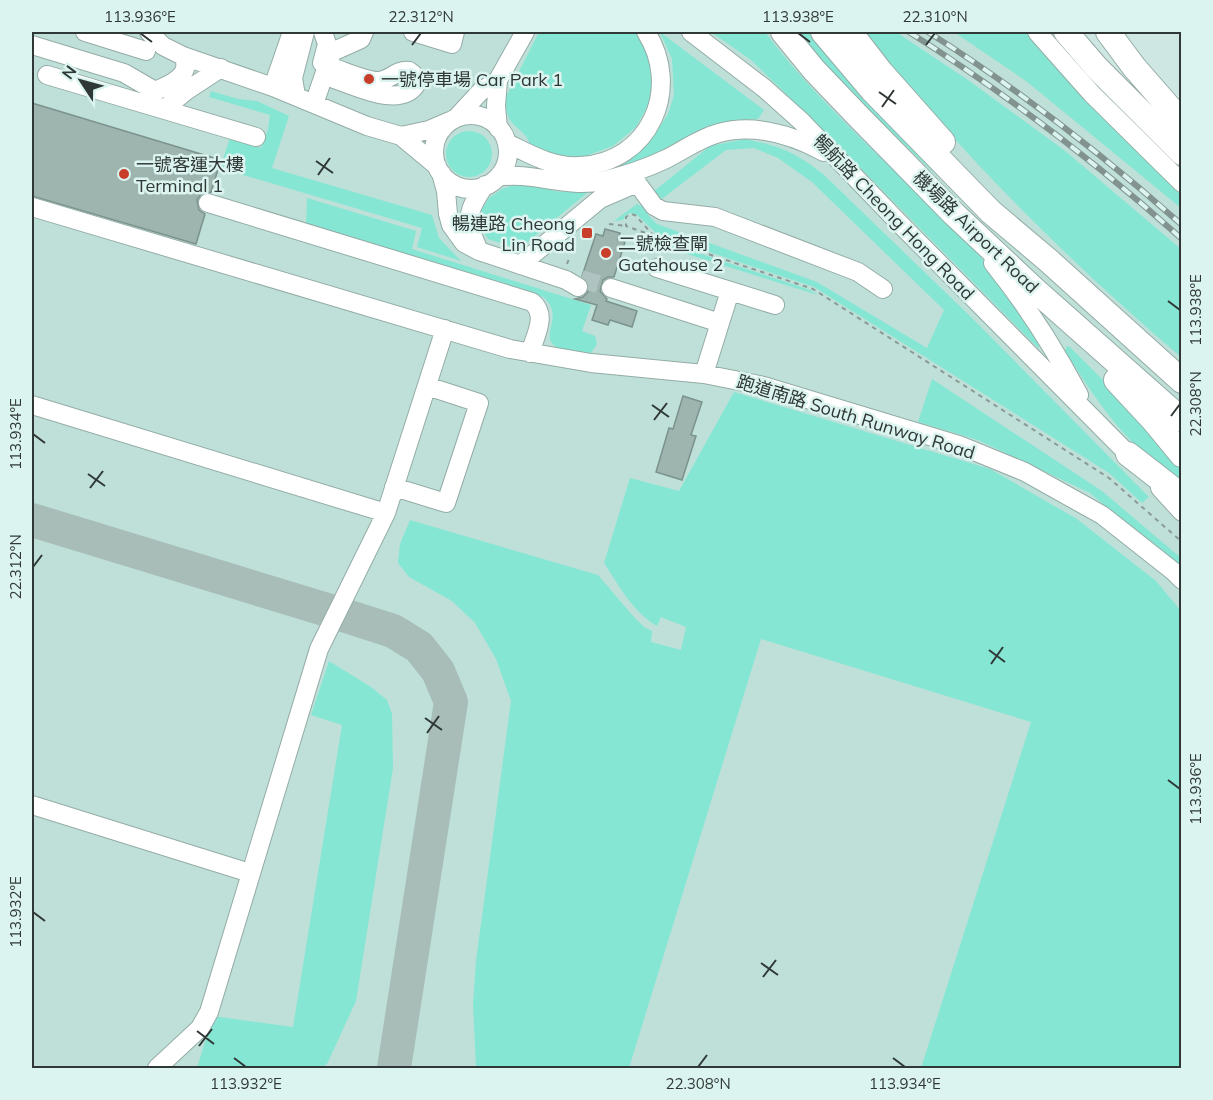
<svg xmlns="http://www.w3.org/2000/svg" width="1213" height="1100" viewBox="0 0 1213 1100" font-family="Mulish,'Noto Sans TC',sans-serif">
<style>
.built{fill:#bee0d8}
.green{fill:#85e6d4}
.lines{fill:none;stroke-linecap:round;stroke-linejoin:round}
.taxiway{stroke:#a8bdb8;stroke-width:34}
.building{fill:#9db4af;stroke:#7c928d;stroke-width:1.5}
.minor-tunnel{stroke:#afc4c0;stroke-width:18;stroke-dasharray:18 9;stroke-linecap:butt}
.minor-casing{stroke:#94aca6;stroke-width:20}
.major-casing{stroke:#94aca6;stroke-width:26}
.path{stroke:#899a97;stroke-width:2;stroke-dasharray:4.5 4.5;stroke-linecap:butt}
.minor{stroke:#fff;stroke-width:18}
.major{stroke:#fff;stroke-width:24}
.rail-casing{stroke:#82938f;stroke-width:6}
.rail{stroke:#dcf4ef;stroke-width:4;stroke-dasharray:11;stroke-linecap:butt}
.ticks{fill:none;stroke:#2f3836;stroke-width:2}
.poi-dot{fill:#c93d2b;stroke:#dcf4ef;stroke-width:2}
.labels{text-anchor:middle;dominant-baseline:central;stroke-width:5;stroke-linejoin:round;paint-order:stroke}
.poi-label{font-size:18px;fill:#2f3836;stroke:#dcf4ef;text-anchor:start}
.street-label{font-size:18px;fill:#2f3836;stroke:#dcf4ef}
.neatline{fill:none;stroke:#2f3836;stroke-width:2}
.ticks-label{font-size:15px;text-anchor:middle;fill:#2f3836}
</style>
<rect width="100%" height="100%" fill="#cfe7e2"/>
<!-- built -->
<path class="built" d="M32,32H1052L1079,67L1181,169V1068H32Z"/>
<!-- green -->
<path class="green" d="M539,32H637L642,37L655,78L650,102L636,127L613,146L583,157L556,155L530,145C525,125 504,131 506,97Z
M660,32L764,110L758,119L733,120L700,130L644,160L593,175L566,170L638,150L655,134L668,114L674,95L672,59Z
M711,32H765C827,115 911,181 981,257C1004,284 1023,314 1042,343L1038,348L810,117L751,60Z
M791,32H809L837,67L938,177L832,75Z
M864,32H896L968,80L1064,150L1181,249V357C1066,259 958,151 864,32Z
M954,32H1025L1109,124L1181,195V208L1026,81Z
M211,91L238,99L257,101L289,116L272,168L432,215L439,238L461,261L417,247L422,228L220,168L230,138L261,148L268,129L270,115L209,97Z
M446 154a23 23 0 1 1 46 0a23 23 0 1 1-46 0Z
M745,139C779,146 795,152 823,174L971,317L1149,497L1142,503L1109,473L814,287L658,235L636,214L630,213L625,216L623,220L614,221L637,204L650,211L648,215L657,224L817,282L927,348L944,310L812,182L778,158L754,148L726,150L659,201L653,192L710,146Z
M519,183L560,192L593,188L519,249L488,239L480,226L482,209L489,198L502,189Z
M307,198L416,231L412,249L591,305L582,331L595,336L597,344L591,353C583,352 564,351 558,348C536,336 567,317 543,297L306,224Z
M656,239L810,290L818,295L655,244Z
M1067,346L1070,347L1122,399L1181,468V488C1158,467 1135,447 1115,423C1097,401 1081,376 1065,351Z
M932,379L1102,491L1181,558V571L1090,493L978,440L918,422Z
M734,392L990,469L1077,519L1156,581L1181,611V1068H921L1031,722L761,639L629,1068H476L473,1004L476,961L511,701L496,659L475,623L452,601L409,577L398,563L400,544L410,520L598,575L633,616L644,627L652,631L651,642L681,650L686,627L661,617L657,626C633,612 619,586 604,563L630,478L679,491Z
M329,661L371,687L387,700L392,714L393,768L356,1001L327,1064L320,1068H197L213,1016L293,1027L342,725L311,715Z"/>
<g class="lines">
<!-- taxiway -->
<path class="taxiway" d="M32,520L337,613L393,631L419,647L438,671L451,702L394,1068"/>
</g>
<!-- building -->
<path class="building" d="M32,103L221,160L211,192L201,194L197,200L199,210L205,214L196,244L32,196Z
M605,229L620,233L618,240L625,242L614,277H608L603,280L600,291L607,299L606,301L637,311L632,327L610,320L608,325L592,320L597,305L575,299L583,297L588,292V282L582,276L596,234L603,236Z
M683,396L702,402L691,435L696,436L682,480L656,472L669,428L673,429Z"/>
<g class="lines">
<!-- minor-tunnel -->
<path class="minor-tunnel" d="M581,279L611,288"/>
<!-- minor casing -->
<g class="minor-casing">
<path id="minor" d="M85,32L146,51
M149,32L163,46L183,56L273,87L367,126L401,136L429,130L450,121
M413,32L452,44L455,32
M691,32L764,88L801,121L904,228L1137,463
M1037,32L1092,94L1182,183
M32,45L124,73L155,91
M322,63L327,44L323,32
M328,66C342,70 364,81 378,81C390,81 396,69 409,71L413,74L417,83C402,110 356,86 334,79
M47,75L256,137
M498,80L496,106L498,128
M273,87L292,32
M296,96L293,78L305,32
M151,102L155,91C169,85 193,76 183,56
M314,104L332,52L361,39L364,32
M164,109L186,91L221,68
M434 152a37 37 0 1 1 74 0a37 37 0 1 1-74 0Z
M457,117L481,91L498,80L525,32
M401,136L437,166
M507,143C530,154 553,168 580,166C650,163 682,88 646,32
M441,173L446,191L448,214L451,225L464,243L479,251L566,280L578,287
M498,177C532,171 567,189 602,181C623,176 647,168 666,159C684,150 700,138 719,133C755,123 792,135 824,152
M208,203L532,302C548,315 535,336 530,353
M32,207L510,349L591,363L704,374L764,386L959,445L1025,472L1102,515L1173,571L1182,580
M479,251C465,221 466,212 485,185
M993,263C1026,304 1054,348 1079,395
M520,265L600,199L637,183L654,206L663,211L715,217L858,272L883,289
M657,268L775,305
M611,288L720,323
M704,374L730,291
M32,405L386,513
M394,487L446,503L479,403L427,386
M1160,488L1182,512
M32,805L250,873
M157,1068L200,1028L209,1012L319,649L386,513L445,329"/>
</g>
<!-- major casing -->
<g class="major-casing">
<path id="major" d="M783,32L814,70L857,115L954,214L1035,290L1182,420
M823,32L872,90L991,212L1049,261L1182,381
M850,32L881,72L943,142
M1066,32L1097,68L1182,153
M1108,32L1134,67L1182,122
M1116,380L1154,421L1182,455
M1128,454L1182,496"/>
</g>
<!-- path -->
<path class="path" d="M609,224L626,226
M654,236L635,215L630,214L626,217V226L654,236L813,289L1109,478L1182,542
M567,264L570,256"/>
<!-- minor -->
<use href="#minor" class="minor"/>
<!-- major -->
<use href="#major" class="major"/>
<!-- rail casing -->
<g class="rail-casing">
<path id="rail" d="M909,32C1005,93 1097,163 1182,239
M928,32C1018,89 1102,154 1182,225"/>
</g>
<!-- rail -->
<use href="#rail" class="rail"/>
</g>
<!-- ticks -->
<path class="ticks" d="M140,33L152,42M798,33L810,42M412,45L421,33M926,45L935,33M879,92L896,104M882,107L894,90M316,161L333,173M318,175L330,158M1168,301L1180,310M652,405L669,417M1171,416L1180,404M654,420L667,403M33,434L45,443M88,474L105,486M90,488L103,471M33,567L42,555M989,650L1005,662M991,664L1003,647M425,718L442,730M427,733L439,716M1168,780L1180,789M33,912L45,921M761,963L778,975M763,977L776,960M197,1031L214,1044M199,1046L212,1029M234,1058L246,1067M893,1058L905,1067M698,1067L707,1055"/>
<!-- markers -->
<g class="poi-dot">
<circle cx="369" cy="79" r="6"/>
<circle cx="124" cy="174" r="6"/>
<rect x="581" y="227" width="12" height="12" rx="3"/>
<circle cx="606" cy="253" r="6"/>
</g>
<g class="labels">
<!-- poi labels -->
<g class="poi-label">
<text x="381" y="79">一號停車場 Car Park 1</text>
<text x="136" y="164">一號客運大樓<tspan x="136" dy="21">Terminal 1</tspan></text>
<text x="575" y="223" text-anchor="end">暢連路 Cheong<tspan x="575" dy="21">Lin Road</tspan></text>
<text x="618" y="243">二號檢查閘<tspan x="618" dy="21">Gatehouse 2</tspan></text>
</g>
<!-- street labels -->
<g class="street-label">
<text transform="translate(894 217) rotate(46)">暢航路 Cheong Hong Road</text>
<text transform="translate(976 232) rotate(44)">機場路 Airport Road</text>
<text transform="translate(856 417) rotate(17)">跑道南路 South Runway Road</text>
</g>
</g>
<!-- border -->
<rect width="1213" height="1100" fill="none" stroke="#dcf4ef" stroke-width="66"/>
<!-- north arrow -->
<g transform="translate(81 81) rotate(306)" stroke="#dcf4ef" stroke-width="4.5" paint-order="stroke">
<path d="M0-4.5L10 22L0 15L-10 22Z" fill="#2f3836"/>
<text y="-9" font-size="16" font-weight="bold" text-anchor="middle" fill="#2f3836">N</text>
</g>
<rect x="33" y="33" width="1147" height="1034" class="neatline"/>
<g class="ticks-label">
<text x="140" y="22">113.936°E</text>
<text x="421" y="22">22.312°N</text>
<text x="798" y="22">113.938°E</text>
<text x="935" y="22">22.310°N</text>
<text transform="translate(1196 310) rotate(-90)" y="5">113.938°E</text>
<text transform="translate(1196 404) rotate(-90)" y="5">22.308°N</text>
<text transform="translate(16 434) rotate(-90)" y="5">113.934°E</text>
<text transform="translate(16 567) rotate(-90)" y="5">22.312°N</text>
<text transform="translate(1196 789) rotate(-90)" y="5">113.936°E</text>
<text transform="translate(16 912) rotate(-90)" y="5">113.932°E</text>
<text x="246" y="1089">113.932°E</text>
<text x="698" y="1089">22.308°N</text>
<text x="905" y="1089">113.934°E</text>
</g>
</svg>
